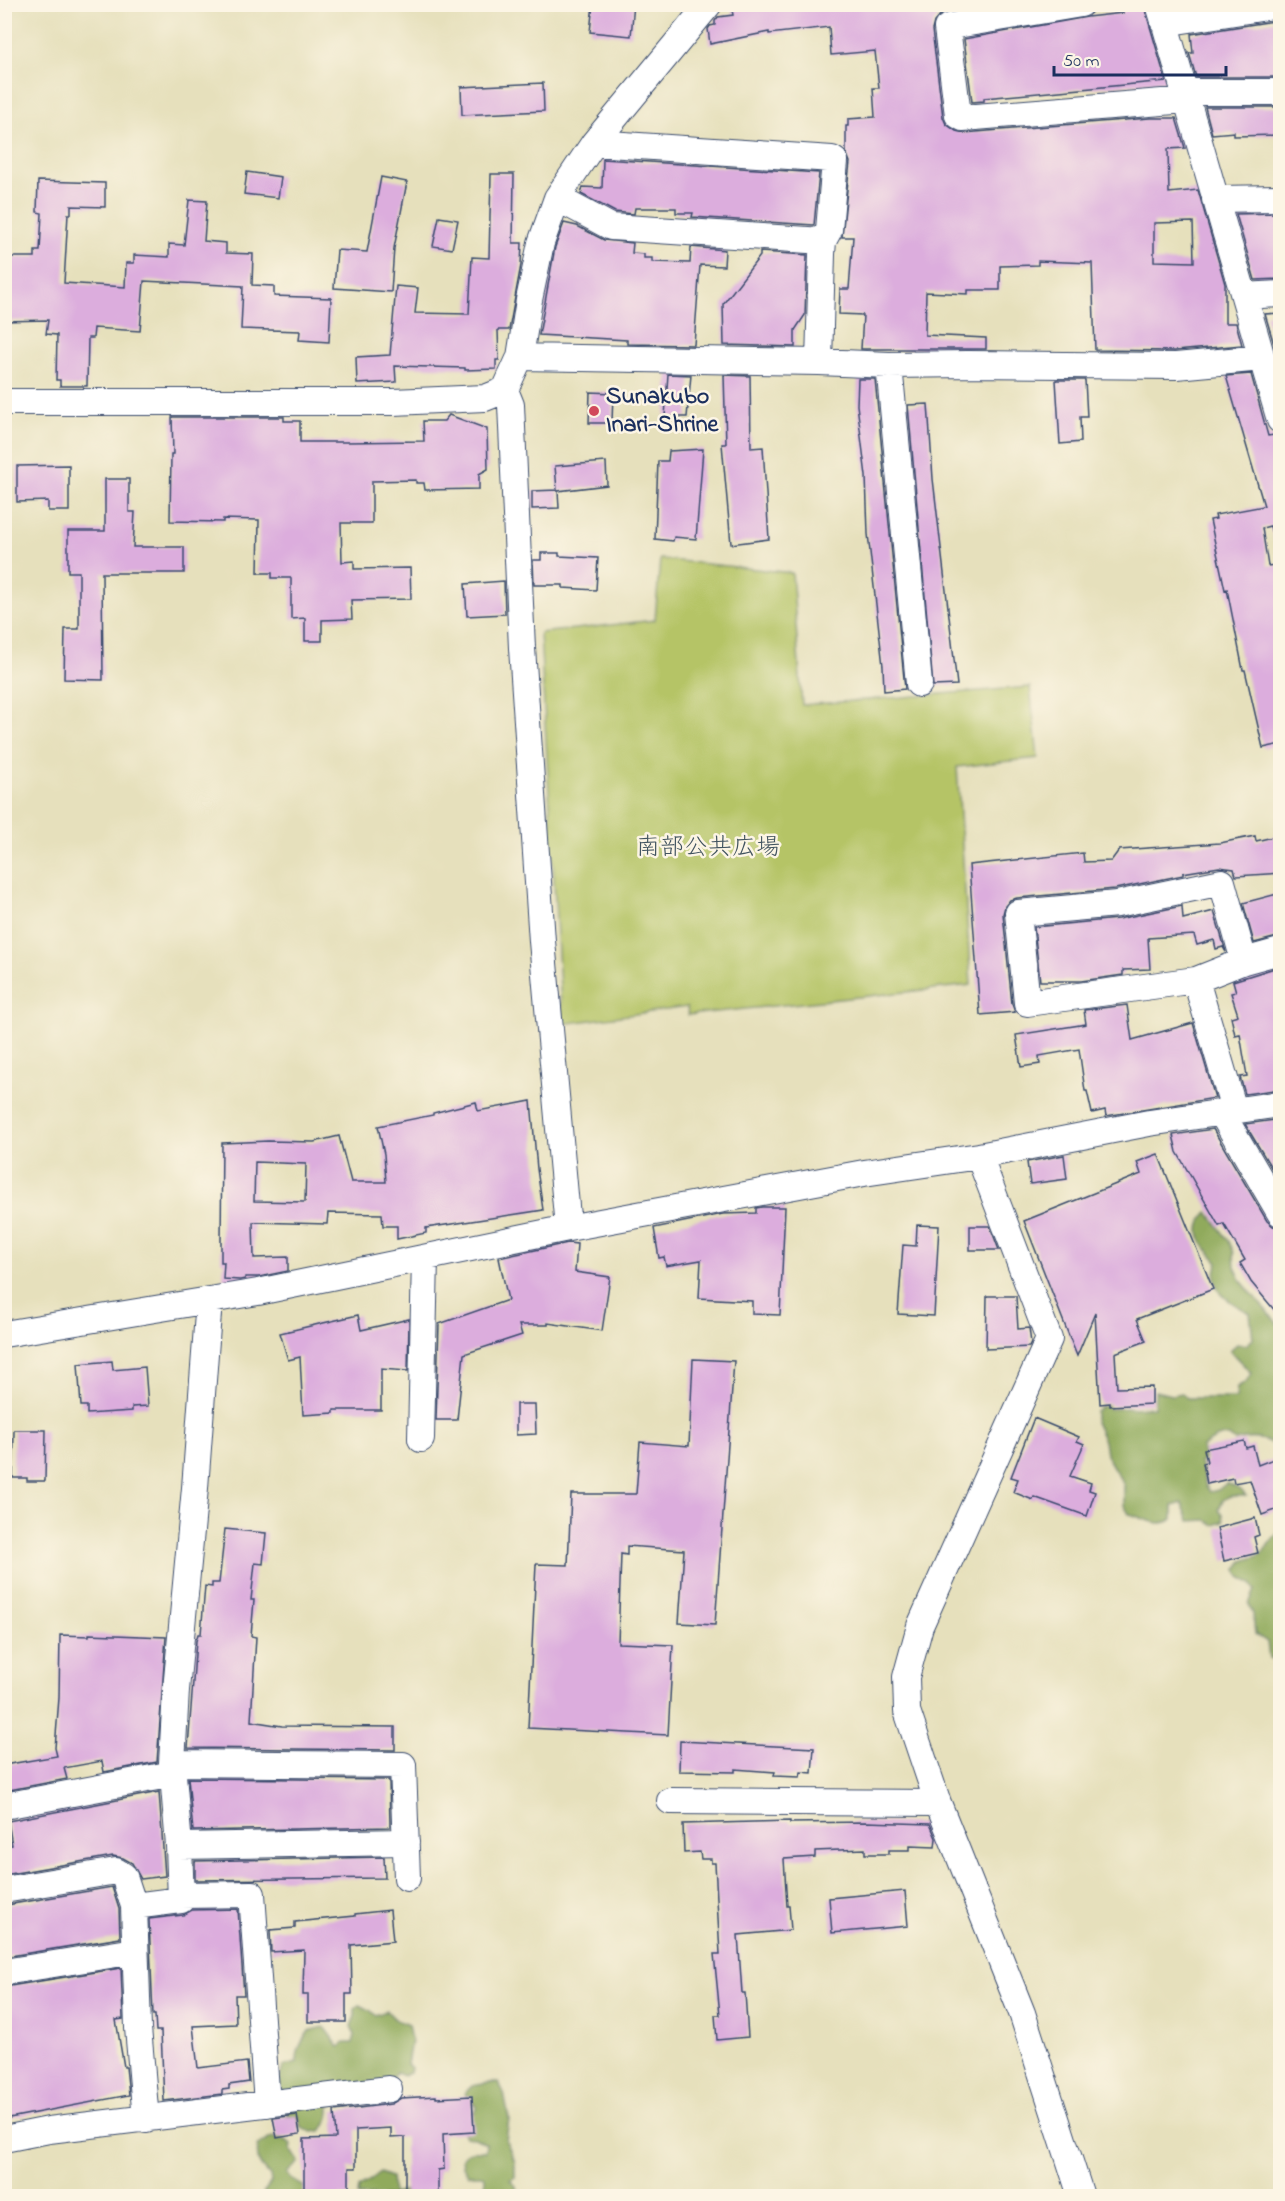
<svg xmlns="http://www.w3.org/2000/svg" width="1285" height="2201" viewBox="0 0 1285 2201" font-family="'Indie Flower','Klee One',sans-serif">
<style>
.green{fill:#b5c466;stroke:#687a62;stroke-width:1.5}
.forest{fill:#90aa5b;stroke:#566c5c;stroke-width:1.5}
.building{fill:#dcaddd;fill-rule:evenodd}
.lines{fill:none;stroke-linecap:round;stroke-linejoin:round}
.minor-casing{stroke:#394a6c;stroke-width:28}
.minor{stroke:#fff;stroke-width:26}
.poi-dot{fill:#d1495b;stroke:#fcf5e5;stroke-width:2}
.labels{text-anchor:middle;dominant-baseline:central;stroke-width:5;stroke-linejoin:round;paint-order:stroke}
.poi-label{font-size:24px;font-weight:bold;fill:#1b2f5e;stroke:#fcf5e5;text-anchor:start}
.park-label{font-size:24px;fill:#425460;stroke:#fcf5e5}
</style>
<rect width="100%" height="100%" fill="#fcf5e5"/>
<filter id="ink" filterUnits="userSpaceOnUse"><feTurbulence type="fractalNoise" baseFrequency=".0167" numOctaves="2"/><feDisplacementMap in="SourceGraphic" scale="12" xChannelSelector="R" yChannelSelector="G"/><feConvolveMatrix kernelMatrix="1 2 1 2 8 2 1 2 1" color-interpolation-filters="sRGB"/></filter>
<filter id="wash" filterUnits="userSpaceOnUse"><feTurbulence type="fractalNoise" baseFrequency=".008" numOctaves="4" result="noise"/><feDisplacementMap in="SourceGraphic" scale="24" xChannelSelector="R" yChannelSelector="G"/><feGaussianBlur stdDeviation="1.35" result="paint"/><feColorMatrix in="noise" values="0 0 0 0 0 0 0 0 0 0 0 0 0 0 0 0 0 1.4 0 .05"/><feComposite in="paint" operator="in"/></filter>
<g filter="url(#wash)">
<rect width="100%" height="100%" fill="#e6e0bc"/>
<!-- green -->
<path class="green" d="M660,559L792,573L802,705L1030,687L1038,758L957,767L971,985L688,1015L687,1007L562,1024L540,633L655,620Z"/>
<!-- forest -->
<path class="forest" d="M1208,1212L1229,1241L1234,1253L1235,1267L1242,1282L1278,1324H1280V1452C1272,1438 1251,1436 1235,1441L1229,1436C1219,1435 1210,1442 1202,1447L1204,1459L1200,1463L1206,1486L1210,1492L1218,1490L1227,1483L1241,1490L1246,1496H1230L1223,1500L1219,1510L1223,1515L1224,1522L1214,1525L1207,1520L1189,1521L1182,1503L1173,1506V1519C1157,1529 1144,1517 1129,1514L1124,1505V1485L1106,1455L1104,1441L1095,1422V1412L1101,1407L1107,1406L1109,1409L1154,1407L1155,1391L1171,1395L1182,1393L1187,1398H1236L1237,1387L1246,1382L1251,1373C1244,1364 1238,1361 1230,1350L1237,1344L1246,1345L1253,1339L1250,1313C1230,1302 1206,1291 1218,1262C1204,1247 1189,1231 1208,1212Z
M1280,1531V1662L1269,1658L1267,1642L1255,1634L1253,1614L1249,1604L1255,1590L1251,1583L1240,1577L1237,1569L1243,1561L1258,1556L1264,1552L1270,1542Z
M360,2005L370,2010L375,2015L387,2011L396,2020L408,2025L411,2041L407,2064L411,2068L410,2073L403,2076L396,2072L391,2080L330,2106C331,2116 328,2123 321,2131L312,2132L300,2126L299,2117L287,2116C289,2096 272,2087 284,2066L297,2063C296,2051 302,2041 309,2031L324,2027L339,2047L345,2043H353L355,2035L351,2026L355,2016V2009Z
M489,2083H499L504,2093L509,2119L506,2141L515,2162V2177L510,2180L516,2186L518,2196H484L485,2177L482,2175H468L463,2166L462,2158C469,2148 474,2151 485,2151L486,2144L475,2138L465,2137L462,2130L476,2109V2106L469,2101L465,2093L472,2086Z
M273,2137L277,2140L284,2139L292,2144L291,2151L299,2162L287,2173L291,2179L313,2192L311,2196H264V2192L271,2182L270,2176C259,2166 256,2160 258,2145Z
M380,2173L391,2177L393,2194L414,2188L424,2196H358L359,2188Z"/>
<g id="blocks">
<!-- building -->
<path class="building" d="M593,4H634L631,36L590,32Z
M731,4H794L795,8L819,4H988L948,11L940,15L934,22L932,30L943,117L946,124L956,131L964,133L1150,118H1176L1185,148L1168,149L1169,193L1198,190L1225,284V323H1236L1242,345L1175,351L1095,350L1092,263L1038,261V265L1000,266V290H968V294L926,292L925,335L986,338V349H861L863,315L839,314L840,289H849L853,237H842L850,162L846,152V126H848V119L875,117L873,88H879L875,51L831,55L829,27L769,34V32L710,44L708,29L710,26L715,25V21L718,17L733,15ZM1193,222L1194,262L1154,261V223Z
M1144,6L1166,81L984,98V101L972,102L964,39L1087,17L1123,13V10Z
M1281,20V77H1196L1189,53H1193L1191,34Z
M543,83L544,111L462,115L461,87Z
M1205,107H1281V135L1234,136V132L1212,134Z
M603,159L819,173L814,225L692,217L693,213H676V208H635L634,214L615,212L581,194L583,187L602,188Z
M247,172L281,177L278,198L244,194Z
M491,174H514L513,243H522L521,265L509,330H498L499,360H496V369L465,370V368L395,366L396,382L357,384L356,357L390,355L396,286L418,288L415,313L469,314L472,257L489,258Z
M381,177L407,182L394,248L391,292L334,288L337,250L367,252Z
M38,181L105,183V207L71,206V214H68L64,283L125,287L126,263H134V255L169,257V244L184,245L189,200L207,201L204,241L226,243V253L253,254L252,285L274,286V296L331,298L329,342L299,340L300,331L241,329L243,286L144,281L140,331L94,328L93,338H88L87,386H60V380H56L57,335L46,334L48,320L4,321V273H7V257H35V251H40L42,213L37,212Z
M1281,213L1280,279L1255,280L1236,214Z
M439,217L458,220L452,249L433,246Z
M564,223L577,226L604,240L633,243L632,253L644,254V258H652V262L690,263L691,247L725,250L724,266L700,265L694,345L627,344V340L539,335L555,247Z
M760,252L807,255L805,315L795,330V347L724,345L723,304L760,256Z
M1281,313V368L1265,314Z
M668,374L691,375L687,417H665Z
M1251,374L1268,436L1274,435L1281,458V544H1275L1270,526L1262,528L1268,566L1281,564V744L1263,748L1245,670H1243L1227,589L1225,590L1210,520L1216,519L1215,515L1264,506L1226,376Z
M724,375L750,376L751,448L763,447L769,539L731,544L722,444H726Z
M858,379H875L905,689L884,691L883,666L868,534L866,476L857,405Z
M1056,380H1085L1087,417H1080L1081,442L1060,444Z
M590,392L613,393L612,423H589Z
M928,404L933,479L957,685L933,686L908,405Z
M449,415L487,429L488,469L479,474V489L425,490L424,483H416V480L372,481V523H341L342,562L354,561V569L410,568L411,599L351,600L352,619L322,620V641H305V618L291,619V578H272V573H258L259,520L223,519V522L170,521L171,454H173L172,417H284V421H300V442H346L424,441L423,421H444Z
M703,449L696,539L674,537L673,541L655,539L658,461H668L669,451Z
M606,462L607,485L558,491L559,508L532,509V491L557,490L555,466Z
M69,465V511H48V501L17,502V466Z
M105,479H129V512H135L133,547H184V573H102L103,680L64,679L65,629H79V572H68V531H105Z
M541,553H559V556L598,558L596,590L563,588V585H534L533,560H541Z
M504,581L505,614L467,616L465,584Z
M1281,835V873L1236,876L1234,869L1219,867L1183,873V875L1115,889L1017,898L1010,900L1005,906L1003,914L1012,1004L1015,1012L980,1015L969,865L1083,853L1084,862L1111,861L1119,850L1220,843L1255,836L1256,841Z
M1281,893V936L1254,943L1243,903Z
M1182,906L1183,919L1214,911L1226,952L1223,947L1216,949L1214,940L1197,945L1194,935L1148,938L1150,969L1123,970V975L1081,981H1040L1034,927L1118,919Z
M1281,966V1089L1245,1094L1240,1077L1247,1076L1240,1034L1235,1035L1231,1017L1238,1015L1231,993L1236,992L1233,981Z
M1127,1005L1132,1040L1193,1023L1215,1098L1106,1116L1105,1110L1092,1113L1087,1091H1085L1079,1049L1039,1056L1040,1064L1021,1067L1016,1035L1086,1024L1084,1010Z
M531,1101L537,1169L543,1210L426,1228V1233L397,1239V1226H383L382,1214L328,1213L327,1224L253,1222L254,1258L288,1257V1271L259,1277H245V1279L240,1280L223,1279L224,1262H221V1241L222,1143L268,1141L314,1142L339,1136L351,1182H386L384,1154L378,1126L433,1115V1113L476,1102L478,1111ZM255,1162L306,1164L305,1202L254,1201Z
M1275,1120L1281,1130V1184L1245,1124Z
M1213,1129L1267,1221L1273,1226L1281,1228V1318L1251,1282L1240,1263L1245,1260L1224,1224L1219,1226L1177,1152L1173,1135Z
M1158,1154L1213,1289L1137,1319L1146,1341L1115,1353L1117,1388L1152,1387V1404L1110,1406V1403L1100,1404L1095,1313L1077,1356L1024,1221L1141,1174L1137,1162Z
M1064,1155L1067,1179L1030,1184L1027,1162Z
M762,1207H785L780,1315L752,1314V1301L699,1298L701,1260L666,1266L664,1257L659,1258L654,1228L723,1214L756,1213V1208Z
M917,1225L939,1226L934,1316L898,1314L903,1245L916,1246Z
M970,1226H990L999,1250H970Z
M568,1243L577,1244L575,1272L610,1277L602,1331L548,1323V1325H519L522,1335L464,1354L457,1420H436L439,1324L508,1300L499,1258Z
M987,1296H1016L1018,1329L1029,1328L1031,1343L1029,1347L986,1349Z
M358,1315L361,1330L409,1319L408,1371L381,1369V1410H334V1413L303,1415L300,1357L288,1360L280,1333Z
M693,1359L734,1361L715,1625L679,1623L684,1550L627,1546V1555L621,1554L618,1643L673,1645L668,1735L528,1728L536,1564L568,1565L571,1494H636L640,1442L689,1446Z
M112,1361L113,1370L145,1367L148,1406L132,1407V1411L87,1414V1406H81L78,1364Z
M516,1404H535L536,1434L516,1435Z
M1034,1418L1079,1437L1077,1441L1084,1444L1070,1476L1091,1483L1089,1490L1095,1492L1087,1516L1034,1497L1033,1500L1013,1492L1018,1479L1011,1477Z
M14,1430H46L45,1481H27V1478H13Z
M1244,1441L1246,1448L1253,1446L1258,1465L1281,1456V1508L1262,1515L1250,1480L1234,1483L1233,1478L1207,1484L1203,1463L1207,1462L1204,1449Z
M1255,1518L1259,1535L1254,1537L1258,1553L1224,1561L1217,1528Z
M225,1529L266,1533L263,1564L255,1563L251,1600H254L251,1636L256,1637L251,1721L282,1726L395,1727V1750L188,1748L196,1641L198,1634H201L205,1586L212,1587V1583H219Z
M89,1634L166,1637L157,1762L104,1772L102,1761L64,1768L67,1779L4,1791V1765L57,1756L55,1748L59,1698L60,1635L89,1636Z
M680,1741L814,1748L812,1773L801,1772L800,1777L774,1776L775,1772L735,1769V1772L679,1771Z
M188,1778L389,1780L390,1827L193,1831Z
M159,1792L165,1876L141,1879L132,1863L123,1858L113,1856L4,1875V1846L12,1845L8,1821Z
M790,1821V1823L866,1822L930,1824L936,1838L935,1847L910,1846V1850H889V1854H865V1849L815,1851V1857L784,1859L787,1906H789L791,1930L738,1935L742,1993H745L748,2037L717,2040L715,2015H720L714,1954H720L715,1863H711V1859H701L700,1852L684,1853L683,1824Z
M384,1857L385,1878L195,1880V1861Z
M112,1887L119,1909L120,1938L4,1957V1911H7V1905Z
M905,1891L908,1926L832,1933L829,1898Z
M238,1909L244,1995H235L236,2024L193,2026L198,2068L247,2062L249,2082L229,2085V2089L222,2090V2094L164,2101L161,2031H156L155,2015H153L149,1919L183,1915L192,1910Z
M390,1910L393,1941L351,1945L352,1994H346V2022H308V1995H303L304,1950L271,1952L270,1930L295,1928V1922L355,1916V1914Z
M121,1968L123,2019L116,2020L124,2067H126L129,2095L4,2119V1987Z
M436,2096V2098L472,2096L474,2132L443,2134L444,2169L438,2170V2196H405V2137L391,2138V2128L356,2130V2168H349V2196H304V2139L336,2138L334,2111L391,2104L401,2098Z
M297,2115L300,2134L277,2138L273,2118Z"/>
</g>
</g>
<g filter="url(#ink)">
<use href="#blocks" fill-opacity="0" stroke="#394a6c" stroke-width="1.5"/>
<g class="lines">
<!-- minor casing -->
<g class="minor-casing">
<path id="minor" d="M1081,4L951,26L947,28L958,115L963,118L1187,100
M1159,4L1280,420
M1164,23L1280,5
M1184,92H1280
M594,143L832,159L835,161L829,230L823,241L822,254L819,362
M557,198L611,227L823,241
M1215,199L1280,198
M1244,296L1280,294
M520,357L819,362L889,365L968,364L1176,366L1262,358
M889,365L919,684
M505,390L511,405L522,648L542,941L568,1228
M4,402H393L485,398L505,390L520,357L529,300L541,243L557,198L594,143L709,4
M1244,961L1222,882L1117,904L1018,913L1027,1003L1196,980L1244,961L1280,951
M1196,980L1234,1110
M1221,1112L1280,1213
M979,1156L1049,1339L920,1626L906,1677L907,1711L938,1803L1022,2013L1081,2196
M4,1334L258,1292L568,1228L864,1173L979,1156L1149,1123L1280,1104
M421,1439L425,1258
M172,1763L403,1765L407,1878
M670,1801L938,1803
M4,1806L173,1774
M179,1846L406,1842
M4,1890L116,1871L124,1876L134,1906L138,2028L146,2120
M181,1895L252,1894L267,2104
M134,1906L181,1900L179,1846L172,1763L176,1690L195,1488L209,1300
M4,1972L135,1951
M4,2139L49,2130L389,2089"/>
</g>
<!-- minor -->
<use href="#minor" class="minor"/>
</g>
</g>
<!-- markers -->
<circle class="poi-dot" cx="594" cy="411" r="6"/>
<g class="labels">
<!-- poi labels -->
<g class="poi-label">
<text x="606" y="397">Sunakubo<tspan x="606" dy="28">Inari-Shrine</tspan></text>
</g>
<!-- park labels -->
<g class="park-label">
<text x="708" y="848">南部公共広場</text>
</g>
</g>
<!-- margin -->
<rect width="1285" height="2201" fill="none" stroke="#fcf5e5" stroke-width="24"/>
<!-- scale -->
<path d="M1054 66v9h172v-9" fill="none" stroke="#1b2f5e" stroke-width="3"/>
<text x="1063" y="66" font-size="18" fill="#1b2f5e" stroke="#fcf5e5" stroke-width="4.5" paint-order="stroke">50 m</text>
</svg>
